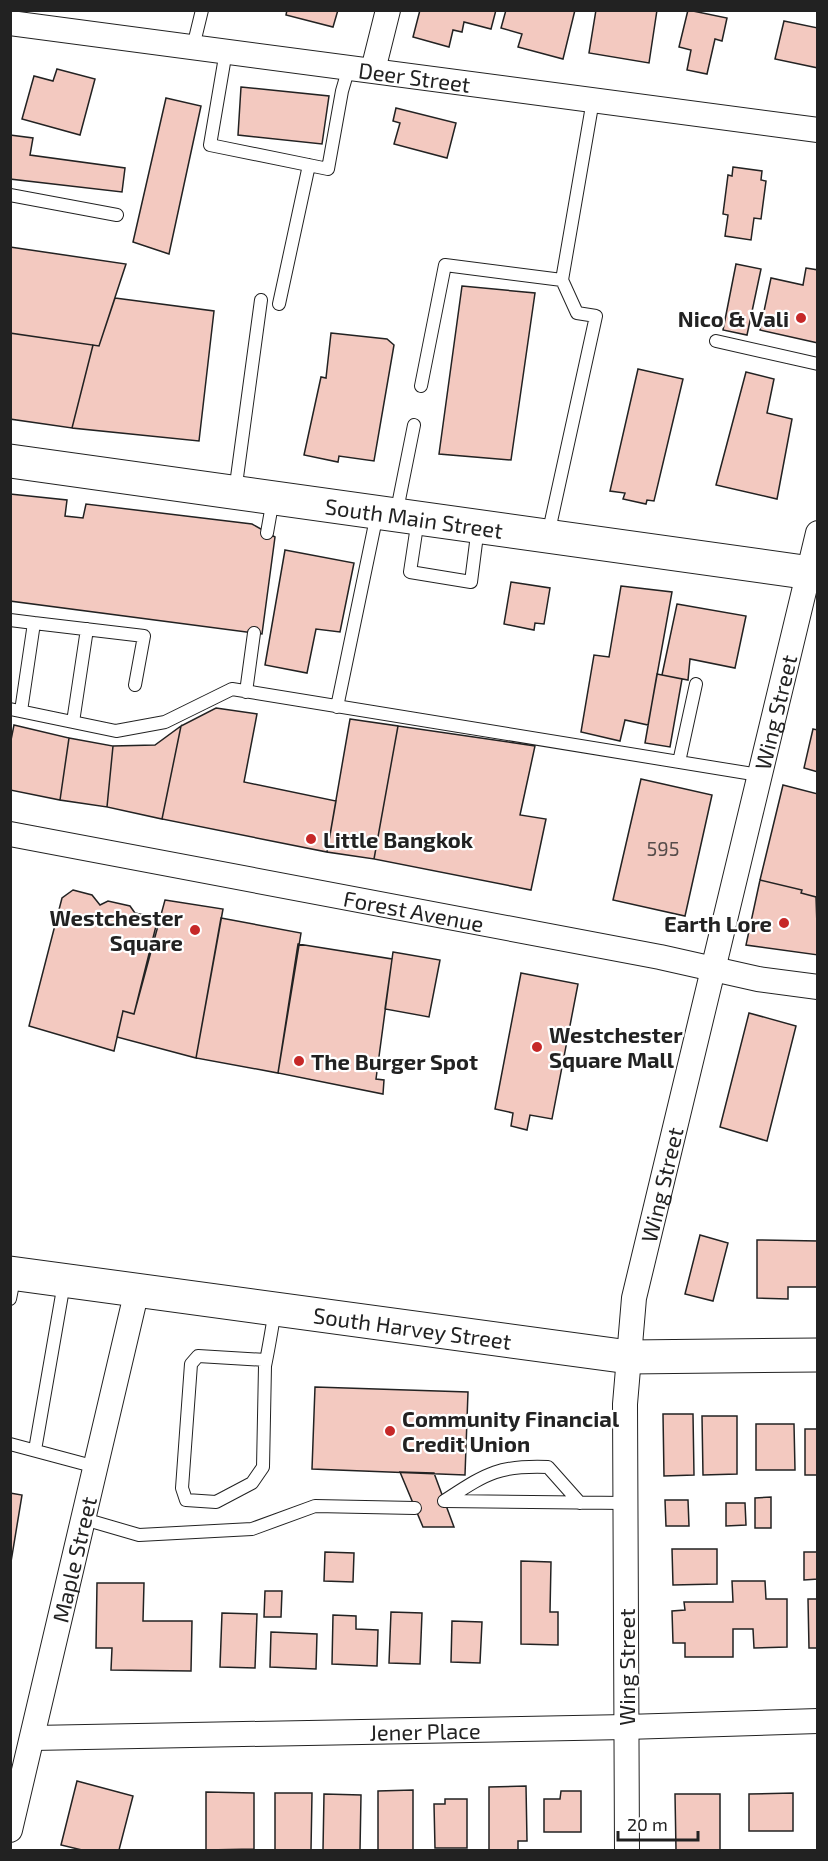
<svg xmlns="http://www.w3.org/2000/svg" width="828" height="1861" viewBox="0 0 828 1861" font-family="'Exo 2',sans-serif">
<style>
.building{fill:#f3c9c0;stroke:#222;stroke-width:1.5}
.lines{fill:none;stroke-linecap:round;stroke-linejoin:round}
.lane-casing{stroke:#222;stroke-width:14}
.street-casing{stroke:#222;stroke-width:26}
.secondary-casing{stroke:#222;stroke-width:35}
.lane{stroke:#fff;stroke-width:12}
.street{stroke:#fff;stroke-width:24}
.secondary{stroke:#fff;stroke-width:33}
.poi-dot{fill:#c62828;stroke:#fff;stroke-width:2}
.labels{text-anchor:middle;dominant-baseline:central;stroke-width:4.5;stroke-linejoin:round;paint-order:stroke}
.number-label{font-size:20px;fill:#564c4a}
.street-label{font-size:22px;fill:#222;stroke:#fff}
.poi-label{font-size:22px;font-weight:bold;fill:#222;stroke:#fff;text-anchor:start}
</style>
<rect width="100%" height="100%" fill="#fff"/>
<!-- building -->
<path class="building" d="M287,10H338L333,27L286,15Z
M420,10H496L491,29L464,22L462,32L453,30L449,47L413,37Z
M506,10H575L563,59L518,47L522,34L501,28Z
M596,10H657L649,63L589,53Z
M688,10L727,18L722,41L715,39L707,74L687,70L691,50L679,47Z
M784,21L818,28V68L775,59Z
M57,69L95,79L80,135L22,119L34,76L53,81Z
M241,87L329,96L322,144L238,135Z
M166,98L201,106L169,254L133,242Z
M396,108L456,123L447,158L394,144L400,123L393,121Z
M10,135L33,138L30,155L125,168L122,192L10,179Z
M733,167L762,171L761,180L766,181L761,219L754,218L751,240L725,236L728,215L723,214L728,175L732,176Z
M10,247L126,264L99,346L10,333Z
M736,264L761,269L747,335L723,330Z
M806,268L818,270V343L760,330L771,278L803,285Z
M462,286L535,293L511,460L439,454Z
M115,298L214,311L199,441L72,428L93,345L99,346Z
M10,333L93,345L72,428L10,419Z
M331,333L387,339L394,345L374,461L339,456L338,462L304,455L321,377L326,378Z
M638,369L683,379L654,501L647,500L646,504L623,499L625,493L610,491Z
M746,372L774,379L767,413L792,419L777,499L716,485Z
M10,494L67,500L65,516L83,518L86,504L252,524L275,537L262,634L10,601Z
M285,550L354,563L340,632L316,629L307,673L265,665Z
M511,582L550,588L544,624L535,623L534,630L504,624Z
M621,586L672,592L648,725L625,720L620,741L581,732L594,655L609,657Z
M677,604L746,616L735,668L690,659L688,680L662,675Z
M657,674L682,679L670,747L645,743Z
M216,708L257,714L244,782L336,801L327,852L162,819L181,726Z
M350,719L398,726L374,859L327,852Z
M14,725L69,738L60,800L10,790V745Z
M181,726L162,819L107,807L113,746L155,745Z
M398,726L535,746L520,815L546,819L531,890L374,859Z
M813,729L818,730V772L804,768Z
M69,738L113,746L107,807L60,800Z
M641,779L712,795L685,916L613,900Z
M783,785L818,794V900L816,897L801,893L802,890L760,880Z
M760,880L802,890L801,893L816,897L818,955L746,945Z
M73,890L92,895L100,905L108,901L130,906L135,913L158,918L134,1014L123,1011L114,1051L29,1026L62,898Z
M165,900L223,909L196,1058L117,1037L123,1011L134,1014Z
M221,918L301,933L278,1073L196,1058Z
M298,944L392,959L376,1079L384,1080L383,1094L278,1073Z
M393,952L440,960L429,1017L385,1009Z
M521,973L578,984L552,1119L530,1115L527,1130L511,1126L513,1113L495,1109Z
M749,1013L796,1026L767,1141L720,1127Z
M700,1235L728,1243L713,1301L685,1294Z
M757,1240L818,1241V1287H788V1299L757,1298Z
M315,1387L468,1392L465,1475L312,1469Z
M663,1414H693L694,1475L664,1476Z
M702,1416H737V1474L703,1475Z
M756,1424H794L795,1470H756Z
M805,1429H818V1475H805Z
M400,1472L434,1473L454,1527H423Z
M10,1493L22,1495L10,1568Z
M771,1497V1528H755V1498Z
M665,1500H688L689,1526H666Z
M726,1503H745L746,1525L726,1526Z
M672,1549H717V1584L673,1585Z
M325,1552L354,1553L353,1582L324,1581Z
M804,1552H818V1579L804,1580Z
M521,1561L551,1562L550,1612H558V1645L521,1644Z
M732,1581H765L766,1599H787V1647L754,1648L753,1629H733V1657H685V1643H673L672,1611L685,1610L684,1602H733Z
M97,1583H144L143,1621H192L191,1671L111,1670L112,1648H96Z
M265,1591H282L281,1617H264Z
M808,1599H818V1648H809Z
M391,1612L422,1613L420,1664L389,1663Z
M222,1613L257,1614L255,1668L220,1667Z
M333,1615L356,1616V1629L378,1630L377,1666L332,1664Z
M452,1621L482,1622L480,1663L451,1662Z
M271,1632L317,1634L316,1669L270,1667Z
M77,1781L133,1796L119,1850H82L61,1845Z
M526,1786L527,1841H518V1850H489V1787Z
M413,1790V1850H378V1791Z
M561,1791H581V1832H544V1799H560Z
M206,1792L254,1793V1849L206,1850Z
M275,1793H312L311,1850H275Z
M793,1793V1831H749V1794Z
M324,1794L361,1795L360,1850H323Z
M675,1794H720V1850H676Z
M445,1799H467V1848H435L434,1804H445Z"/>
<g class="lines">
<!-- lane casing -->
<g class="lane-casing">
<path id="lane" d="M193,47L202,10
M226,51L210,145L328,169L342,91L349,67
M10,195L117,215
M279,304L309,165
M716,341L818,364
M421,386L445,265L562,280
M235,492L261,300
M396,515L414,425
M418,519L410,572L471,582L478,527
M267,533L273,499
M548,535L596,316L577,313L562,280L593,100
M10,620L34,623
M246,692L254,633
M337,707L377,514
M10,709L116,731L165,722L232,689L759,775
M21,711L34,623L144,636L135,685
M73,722L87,629
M679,762L696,684
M10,1299L15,1274
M266,1360L198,1356L191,1364L182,1488L186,1500L216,1502L252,1483L263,1467L265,1366C269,1347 272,1328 275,1310
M10,1444L96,1467
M35,1450L64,1283
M444,1501L625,1503
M444,1501C486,1474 497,1465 548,1467L580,1503
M84,1519L139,1535L252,1529L315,1506L415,1508"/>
</g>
<!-- street casing -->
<g class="street-casing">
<g id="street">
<path id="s1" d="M10,23L818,130"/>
<path d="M373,70L388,10"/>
<path id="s2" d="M10,834L660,957L758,979L818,987"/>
<path id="s3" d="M33,1738L626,1727L818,1721"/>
<path id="s4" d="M10,1830L137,1290"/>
<path id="s5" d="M627,1850L625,1404L634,1298L818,533"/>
</g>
</g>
<!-- secondary casing -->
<g class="secondary-casing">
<g id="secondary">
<path id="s6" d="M10,461L818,574"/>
<path id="s7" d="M10,1273L629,1357L818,1355"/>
</g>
</g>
<!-- lane -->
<use href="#lane" class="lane"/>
<!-- street -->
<use href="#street" class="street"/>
<!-- secondary -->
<use href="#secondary" class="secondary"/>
</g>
<!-- markers -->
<g class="poi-dot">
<circle cx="801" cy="318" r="6"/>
<circle cx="311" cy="839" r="6"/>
<circle cx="784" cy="923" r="6"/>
<circle cx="195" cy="930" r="6"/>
<circle cx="537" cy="1047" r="6"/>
<circle cx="299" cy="1061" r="6"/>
<circle cx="390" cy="1431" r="6"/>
</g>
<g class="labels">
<!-- number labels -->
<g class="number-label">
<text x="663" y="848">595</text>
</g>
<!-- street labels -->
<g class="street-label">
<text stroke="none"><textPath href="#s1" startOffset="408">Deer Street</textPath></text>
<text stroke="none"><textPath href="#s6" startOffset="408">South Main Street</textPath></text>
<text stroke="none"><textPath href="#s5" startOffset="1155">Wing Street</textPath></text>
<text stroke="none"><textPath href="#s2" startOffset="411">Forest Avenue</textPath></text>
<text stroke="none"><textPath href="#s5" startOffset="669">Wing Street</textPath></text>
<text stroke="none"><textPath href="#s7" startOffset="406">South Harvey Street</textPath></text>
<text stroke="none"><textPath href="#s4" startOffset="278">Maple Street</textPath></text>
<text transform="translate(626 1667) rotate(-90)">Wing Street</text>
<text stroke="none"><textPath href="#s3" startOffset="392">Jener Place</textPath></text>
</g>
<!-- poi labels -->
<g class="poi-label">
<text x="789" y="318" text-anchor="end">Nico &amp; Vali</text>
<text x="323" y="839">Little Bangkok</text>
<text x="183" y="917" text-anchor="end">Westchester<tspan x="183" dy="25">Square</tspan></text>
<text x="772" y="923" text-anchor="end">Earth Lore</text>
<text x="549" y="1034">Westchester<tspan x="549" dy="25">Square Mall</tspan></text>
<text x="311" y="1061">The Burger Spot</text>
<text x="402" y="1418">Community Financial<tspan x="402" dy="25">Credit Union</tspan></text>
</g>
</g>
<!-- border -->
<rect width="828" height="1861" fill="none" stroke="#222222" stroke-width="24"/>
<!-- scale -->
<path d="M618 1831v9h80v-9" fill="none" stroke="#222222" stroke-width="3"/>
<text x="627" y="1831" font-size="18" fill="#222222" stroke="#ffffff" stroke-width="4.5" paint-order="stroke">20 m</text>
</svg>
